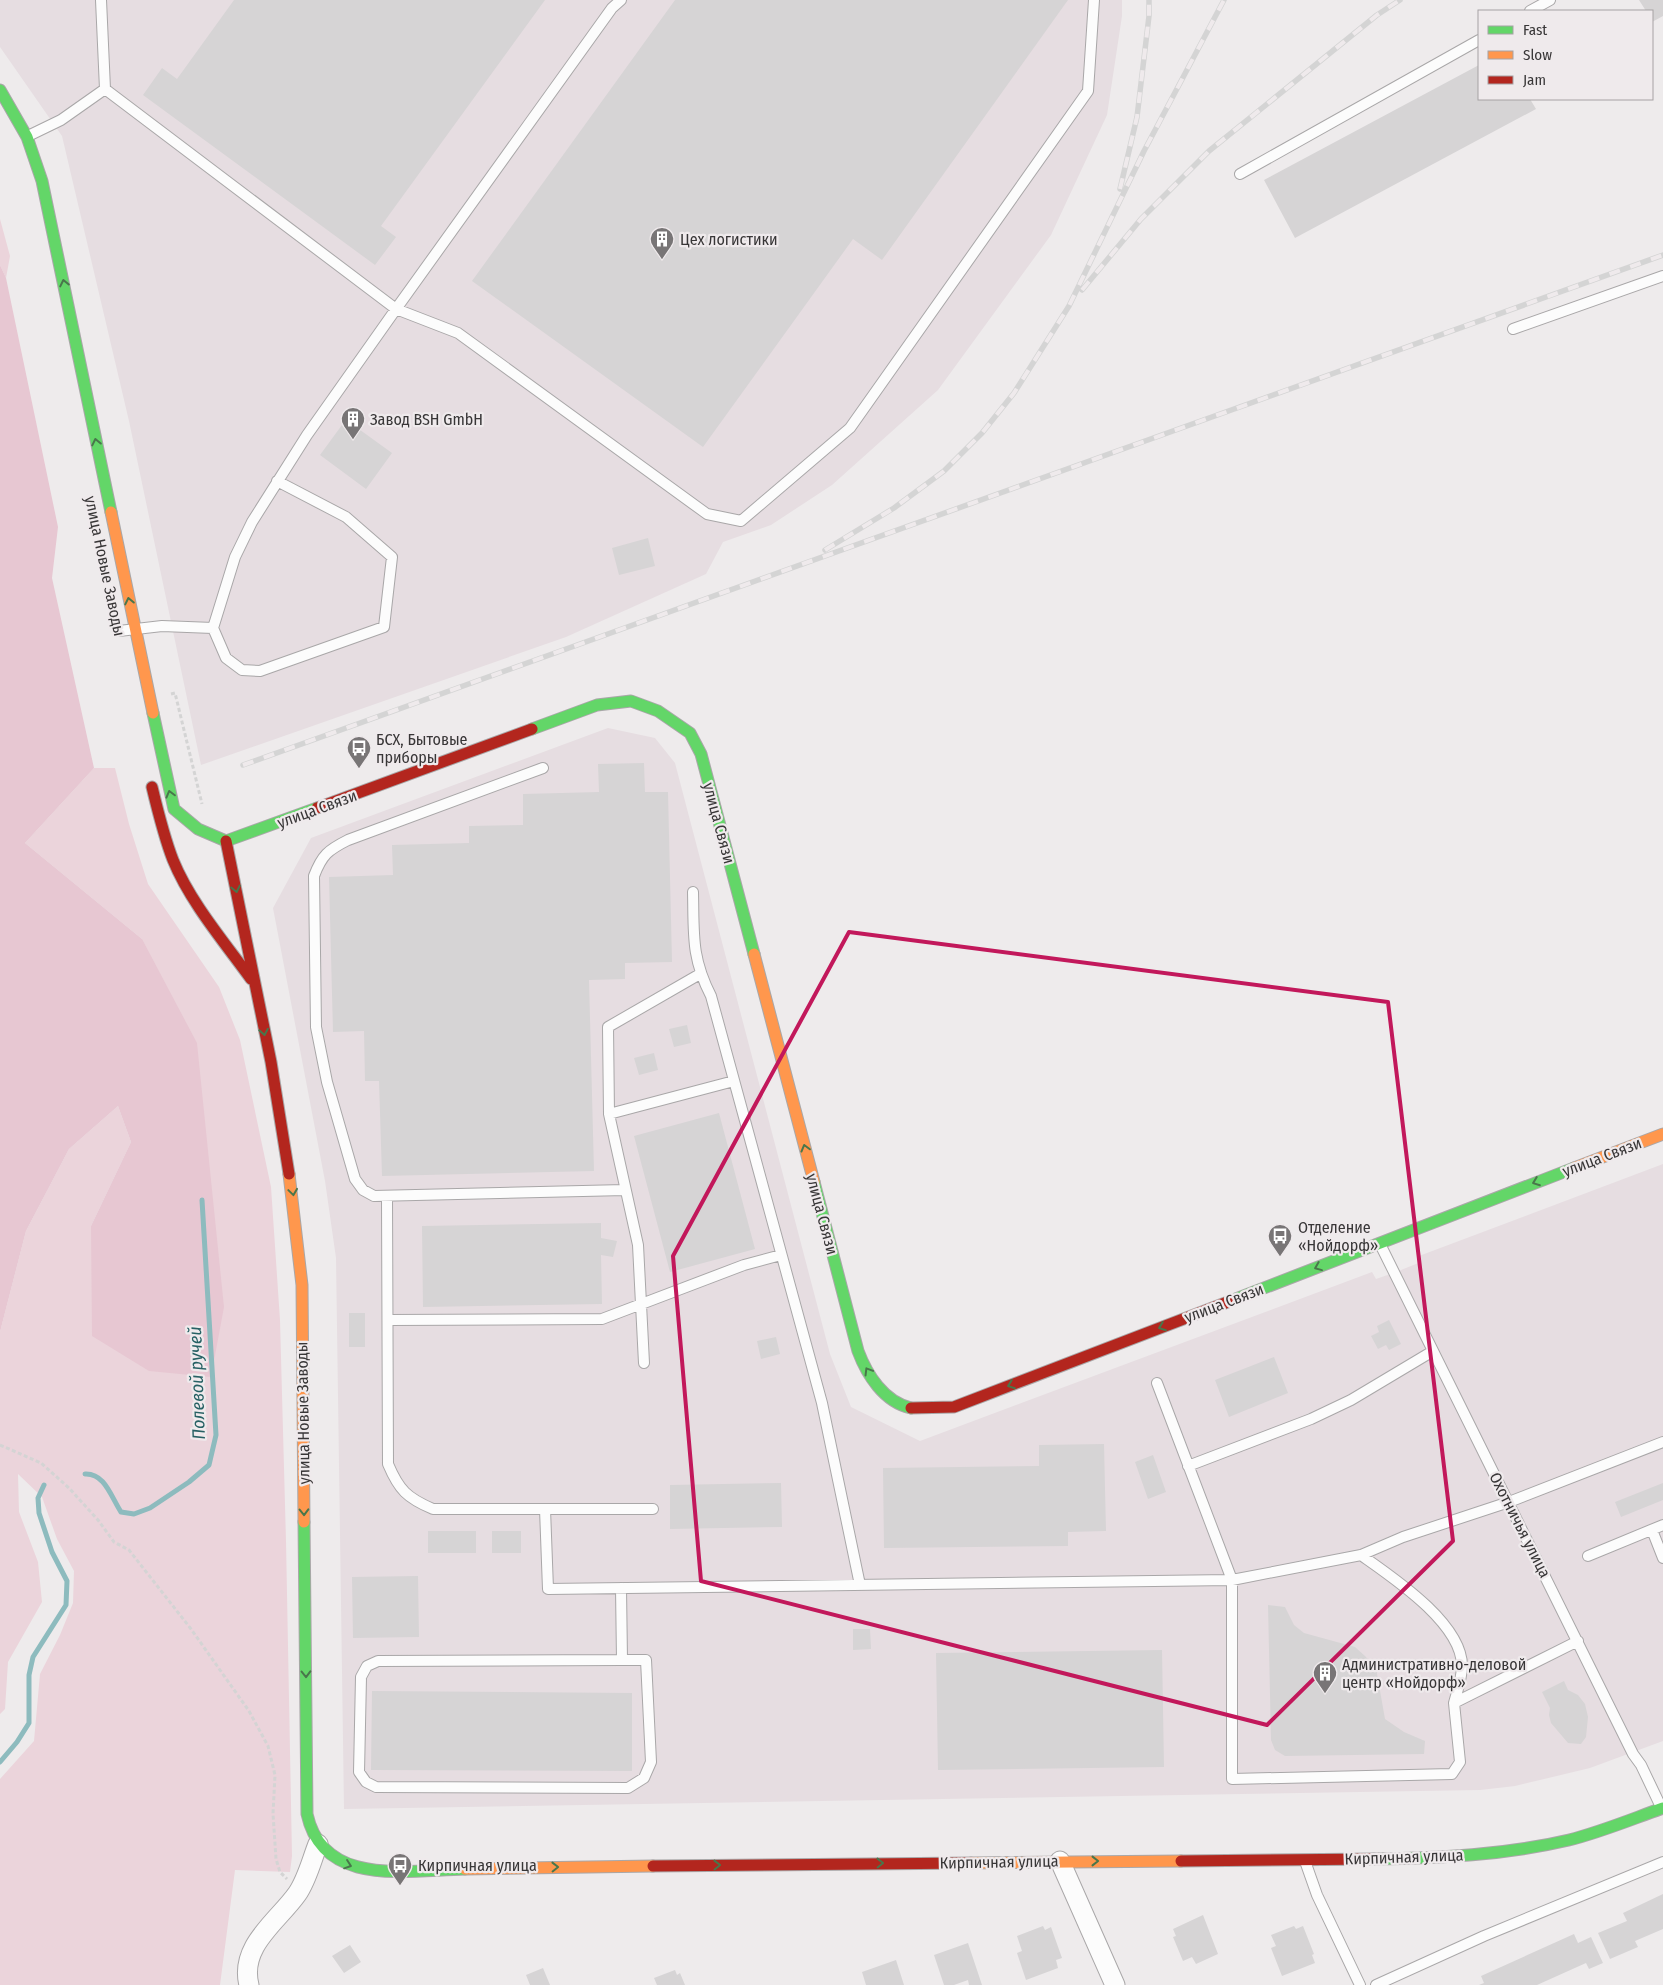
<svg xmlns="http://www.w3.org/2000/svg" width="1663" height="1985" viewBox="0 0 1663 1985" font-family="'Fira Sans Condensed',sans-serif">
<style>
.built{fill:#e6dde1}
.green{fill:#ebd4db}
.forest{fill:#e7c7d2}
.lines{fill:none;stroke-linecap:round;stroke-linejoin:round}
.stream{stroke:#8dbbbe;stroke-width:5}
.building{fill:#d6d4d5}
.lane-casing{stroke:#a9a7a8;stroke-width:12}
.street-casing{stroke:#a9a7a8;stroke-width:21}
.fast-casing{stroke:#a9a7a8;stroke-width:13}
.slow-casing{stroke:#a9a7a8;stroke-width:13}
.jam-casing{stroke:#a9a7a8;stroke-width:13}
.path{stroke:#d4d4d4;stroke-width:3;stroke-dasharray:4 2.5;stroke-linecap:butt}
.lane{stroke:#fcfcfc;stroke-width:10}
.street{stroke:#fcfcfc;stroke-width:19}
.fast{stroke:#63d668;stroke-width:11}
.slow{stroke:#ff974d;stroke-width:11}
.jam{stroke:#b3261e;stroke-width:11}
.rail-casing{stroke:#d4d4d4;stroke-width:5.5}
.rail{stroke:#efeaec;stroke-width:4;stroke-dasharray:11;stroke-linecap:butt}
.oneway{stroke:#49764b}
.marked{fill:none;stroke:#c2185b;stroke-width:4;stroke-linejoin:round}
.labels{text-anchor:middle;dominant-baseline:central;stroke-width:4.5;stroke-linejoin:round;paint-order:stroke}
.poi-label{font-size:16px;fill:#383637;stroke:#efeaec;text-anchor:start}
.street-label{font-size:16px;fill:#383637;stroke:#efeaec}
.water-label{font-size:18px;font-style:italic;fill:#276164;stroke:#efeaec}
</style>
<rect width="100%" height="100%" fill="#eeebec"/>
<!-- built -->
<path class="built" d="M0,0H1122V16L1107,115L1051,235L938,390L832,485L771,525L723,542L706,574L566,637L201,765L129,421L62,136L0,47Z
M608,728L655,738L675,763L830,1354L851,1407L920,1441L1372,1272L1376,1279L1396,1272L1421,1262L1419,1256L1663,1164V1741L1590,1768L1515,1786L1480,1790L344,1809L336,1258L325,1181L273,908L311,838Z"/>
<!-- green -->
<path class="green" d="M0,219L10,256L6,278L0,265Z
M94,768H115L129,824L148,884L219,987L240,1040L271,1187L280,1320L286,1541L292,1856L290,1872L235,1870L220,1985H0V1779L34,1741L40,1674L60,1635L73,1603L74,1571L57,1539L42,1497L18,1474L19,1512L38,1562L42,1602L8,1662L5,1709L0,1714V1332L26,1231L69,1149L118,1106L131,1142L91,1226L149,1371L142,939L25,843Z"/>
<!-- forest -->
<path class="forest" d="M0,265L6,278L58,527L52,578L94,768L25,843L142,939L197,1043L224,1307L211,1377L149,1371L92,1336L91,1226L131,1142L118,1106L69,1149L26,1231L0,1332Z"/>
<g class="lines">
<!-- stream -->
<path class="stream" d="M85,1474C105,1473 111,1497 121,1512L134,1514L150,1508L189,1482L209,1465L216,1435L202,1200
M0,1762L17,1742L29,1723V1675L33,1657L66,1605L67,1581L52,1552L39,1513L38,1498L44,1485"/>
</g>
<!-- building -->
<path class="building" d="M234,0H545L381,226L396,237L375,265L143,95L162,68L177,79Z
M675,0H1068L882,260L853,239L703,447L472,281Z
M1639,0H1663V16L1652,22V11H1646Z
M1479,65V99H1530L1536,109L1295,238L1264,180Z
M350,414L360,422L356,427L392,453L366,489L320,455Z
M648,538L655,566L619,575L612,548Z
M644,763L645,792H668L672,962L625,963V979L589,980L594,1171L382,1176L379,1081H365L364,1031L333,1032L329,877L393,875L392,845L469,843V826L523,825V794L599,792L598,764Z
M687,1025L691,1043L674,1047L669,1029Z
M654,1053L658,1070L639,1075L634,1058Z
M719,1113L755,1249L670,1272L634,1136Z
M601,1223V1238L617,1241L613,1257L601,1255L602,1304L423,1307L422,1226Z
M349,1313H365V1347H349Z
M1389,1320L1401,1344L1389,1350L1386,1345L1378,1349L1371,1336L1379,1332L1377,1326Z
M776,1337L780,1354L761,1359L757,1341Z
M1274,1357L1288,1393L1229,1417L1215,1380Z
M1104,1444L1106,1531L1068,1532V1546L884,1548L883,1468L1039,1466V1445Z
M1153,1455L1166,1492L1148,1499L1135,1462Z
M781,1483L782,1527L670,1529V1485Z
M1663,1483V1500L1621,1517L1615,1502Z
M428,1531H476V1553H428Z
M492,1531H521V1553H492Z
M418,1576L419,1637L353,1638L352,1577Z
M1268,1605L1285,1607L1294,1625L1304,1633L1355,1647L1365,1656L1376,1668L1385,1719L1404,1732L1425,1741L1424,1754L1285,1756L1275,1750L1271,1740Z
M853,1629H870L871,1649L853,1650Z
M1162,1650L1164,1767L938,1770L936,1653Z
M1564,1681L1568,1690L1578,1695L1585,1704L1588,1717L1586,1737L1581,1744L1568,1743L1551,1723L1549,1715L1550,1708L1542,1692Z
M372,1691L632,1693V1771L371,1770Z
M1663,1894V1929L1635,1941L1638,1947L1610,1959L1598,1933L1627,1921L1623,1913Z
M1203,1915L1218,1954L1196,1964L1192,1957L1183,1961L1173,1937L1176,1936L1173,1929Z
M1043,1926L1045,1930L1051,1927L1062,1958L1056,1960L1058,1968L1026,1980L1017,1953L1022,1951L1017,1936Z
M1294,1926L1296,1929L1303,1926L1314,1954L1312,1955L1315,1963L1282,1976L1271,1948L1276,1946L1271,1935Z
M1574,1934L1578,1943L1591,1937L1603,1963L1589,1969L1586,1963L1537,1985H1479L1484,1983L1481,1976Z
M968,1943L982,1985H969L968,1980L954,1985H944L934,1955Z
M350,1945L361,1962L344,1973L332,1956Z
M896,1960L904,1985H866L862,1972Z
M543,1968L550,1985H530L526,1975Z
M675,1970L677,1975L680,1973L685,1985H657L654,1978Z"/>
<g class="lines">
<!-- lane casing -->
<g class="lane-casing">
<path id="lane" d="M101,0L105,89L396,309L458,333L707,514L741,521L850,428L1088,91L1094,0
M1530,11L1550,0
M28,136L61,120L105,89
M1240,174L1479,40
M1513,329L1663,276
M277,481L346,517L392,557L384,627L260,671L242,670L226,658L213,628L235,557L252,522L307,435L396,309L612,8L621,0
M119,631L162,626L213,628
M543,768L348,840C328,850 322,855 314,876L316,1027L327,1082L355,1179L363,1190L374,1196L625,1190
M693,892C694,934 691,957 711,996L822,1403L860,1585
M609,1114L734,1081
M387,1198L388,1464C399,1490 407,1498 433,1509H653
M1380,1244L1633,1754L1641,1765L1661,1807
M388,1320L602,1319L744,1265L781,1255
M644,1363L638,1245L609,1114L608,1027L700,974
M1157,1383L1232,1580V1779L1452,1774L1460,1762L1454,1703L1578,1641
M1188,1466L1311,1419L1351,1400L1433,1351
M545,1509L548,1589L1232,1580L1361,1555L1403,1537L1509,1502L1663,1442
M1652,1530L1663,1558
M1361,1555C1392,1577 1462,1623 1462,1666C1462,1678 1457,1692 1454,1703
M1588,1556L1663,1525
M621,1588L622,1660
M622,1660H646L651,1762L644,1778L628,1788L376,1787L366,1782L359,1772L361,1677L367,1666L378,1661Z
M1305,1861L1317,1895L1360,1985
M1376,1985L1484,1936L1663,1862"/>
</g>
<!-- street casing -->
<g class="street-casing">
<path id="street" d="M1060,1861L1115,1985
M249,1985C239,1946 278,1921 297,1894C307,1880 312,1859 318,1844"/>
</g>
<!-- fast casing -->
<g class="fast-casing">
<path id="fast" d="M0,90L27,137L42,181L111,512
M153,713L174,809L198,829L226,841L317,808
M532,729L597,705L631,701L658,711L690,733L701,754L754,954
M814,1182L858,1351C867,1375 884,1402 911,1408
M1233,1300L1574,1168
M304,1522L307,1814C323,1888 408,1870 465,1869
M1374,1859C1440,1858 1505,1855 1569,1840C1601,1832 1632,1819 1663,1808"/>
</g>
<!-- slow casing -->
<g class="slow-casing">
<path id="slow" d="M111,512L153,713
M754,954L814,1182
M1574,1168L1663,1134
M289,1174L302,1285L304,1522
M971,1863L1181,1861
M465,1869L653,1866"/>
</g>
<!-- jam casing -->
<g class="jam-casing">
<path id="jam" d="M152,787C158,812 164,837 173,860C190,902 225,943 251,979
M317,808L532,729
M226,841L271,1062L289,1174
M911,1408L954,1407L1233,1300
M1181,1861L1374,1859
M653,1866L971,1863"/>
</g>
<!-- path -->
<path class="path" d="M171,694L175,693L202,804
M0,1445L41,1463L69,1488L98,1520L114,1542L129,1550L191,1629L249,1711L268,1746L275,1775L273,1814L276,1859L280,1872L287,1879"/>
<!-- lane -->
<use href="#lane" class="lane"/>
<!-- street -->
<use href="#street" class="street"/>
<!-- fast -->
<use href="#fast" class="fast"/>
<!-- slow -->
<use href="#slow" class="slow"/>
<!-- jam -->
<use href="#jam" class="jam"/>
<!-- rail casing -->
<g class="rail-casing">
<path id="rail" d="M1120,189L1137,117L1149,16V0
M1082,290L1141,219L1209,151L1377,15L1400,0
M825,550L894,508L944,471L982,433L1014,393L1069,306L1144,151L1224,0
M243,765L1663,255"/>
</g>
<!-- rail -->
<use href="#rail" class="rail"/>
</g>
<!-- one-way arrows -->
<defs><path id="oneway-chevron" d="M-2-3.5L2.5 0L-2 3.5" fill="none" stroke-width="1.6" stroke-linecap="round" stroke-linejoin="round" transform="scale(1.25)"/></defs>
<g class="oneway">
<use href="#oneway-chevron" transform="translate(64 283) rotate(-102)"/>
<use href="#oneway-chevron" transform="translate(96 442) rotate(-102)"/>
<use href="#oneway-chevron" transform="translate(129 601) rotate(-102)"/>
<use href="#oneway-chevron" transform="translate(170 794) rotate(-105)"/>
<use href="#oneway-chevron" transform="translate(236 889) rotate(78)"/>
<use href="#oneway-chevron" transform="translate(264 1032) rotate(80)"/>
<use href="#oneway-chevron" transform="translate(805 1148) rotate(-105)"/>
<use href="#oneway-chevron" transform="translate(1536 1182) rotate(159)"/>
<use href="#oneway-chevron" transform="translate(293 1192) rotate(82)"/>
<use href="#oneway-chevron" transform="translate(1318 1267) rotate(158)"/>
<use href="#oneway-chevron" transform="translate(1162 1327) rotate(159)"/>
<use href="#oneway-chevron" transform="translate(868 1371) rotate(-121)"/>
<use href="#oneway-chevron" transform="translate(1011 1385) rotate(159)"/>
<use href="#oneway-chevron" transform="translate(304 1512) rotate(89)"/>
<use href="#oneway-chevron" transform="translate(306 1674) rotate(89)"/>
<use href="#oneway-chevron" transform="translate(1095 1861)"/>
<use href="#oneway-chevron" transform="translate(880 1863) rotate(-1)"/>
<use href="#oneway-chevron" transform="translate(348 1865) rotate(19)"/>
<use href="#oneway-chevron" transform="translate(717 1865) rotate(-1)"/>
<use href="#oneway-chevron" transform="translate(555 1867) rotate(-1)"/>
</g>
<!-- marked area -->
<path class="marked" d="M849,932L1388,1002L1453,1541L1267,1725L701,1581L673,1256Z"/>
<!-- icons -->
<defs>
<g id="building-pin" transform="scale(1.25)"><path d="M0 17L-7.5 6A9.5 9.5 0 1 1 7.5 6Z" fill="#787576" stroke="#efeaec"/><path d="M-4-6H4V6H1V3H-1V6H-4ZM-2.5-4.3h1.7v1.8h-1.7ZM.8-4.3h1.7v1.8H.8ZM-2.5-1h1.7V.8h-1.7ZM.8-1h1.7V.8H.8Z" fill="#fff"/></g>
<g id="bus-pin" transform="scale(1.25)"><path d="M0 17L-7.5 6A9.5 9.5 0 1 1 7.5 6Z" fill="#787576" stroke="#efeaec"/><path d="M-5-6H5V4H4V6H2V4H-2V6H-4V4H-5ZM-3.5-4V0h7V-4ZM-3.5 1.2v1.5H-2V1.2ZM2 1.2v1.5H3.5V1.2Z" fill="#fff"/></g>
</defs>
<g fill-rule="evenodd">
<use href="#building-pin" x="662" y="239"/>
<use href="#building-pin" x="353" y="419"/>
<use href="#bus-pin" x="359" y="748"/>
<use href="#bus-pin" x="1280" y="1236"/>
<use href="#building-pin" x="1325" y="1673"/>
<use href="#bus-pin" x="400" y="1865"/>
</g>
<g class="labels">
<!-- poi labels -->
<g class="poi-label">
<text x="680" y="239">Цех логистики</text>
<text x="370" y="419">Завод BSH GmbH</text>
<text x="376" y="739">БСХ, Бытовые<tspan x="376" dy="18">приборы</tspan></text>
<text x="1298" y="1227">Отделение<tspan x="1298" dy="18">«Нойдорф»</tspan></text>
<text x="1342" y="1664">Административно-деловой<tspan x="1342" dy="18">центр «Нойдорф»</tspan></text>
<text x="418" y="1865">Кирпичная улица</text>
</g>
<!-- street labels -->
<g class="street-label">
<text transform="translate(105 566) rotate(78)">улица Новые Заводы</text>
<text transform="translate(317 809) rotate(-20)">улица Связи</text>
<text transform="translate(719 823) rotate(75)">улица Связи</text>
<text transform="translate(1602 1157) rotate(-21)">улица Связи</text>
<text transform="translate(822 1214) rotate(75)">улица Связи</text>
<text transform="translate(1224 1303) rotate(-21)">улица Связи</text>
<text transform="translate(303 1413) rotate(-91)">улица Новые Заводы</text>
<text transform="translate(1520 1525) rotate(63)">Охотничья улица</text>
<text transform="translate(1404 1857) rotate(-2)">Кирпичная улица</text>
<text transform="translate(999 1862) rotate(-1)">Кирпичная улица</text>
</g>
<!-- water labels -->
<g class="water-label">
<text transform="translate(197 1383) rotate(-92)">Полевой ручей</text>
</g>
</g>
<!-- legend -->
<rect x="1478" y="10" width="175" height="90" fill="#efeaec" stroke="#a6a2a4"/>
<rect x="1488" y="26" width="25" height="8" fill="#63d668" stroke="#a6a2a4"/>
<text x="1523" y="35" font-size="15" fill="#383637">Fast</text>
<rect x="1488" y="51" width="25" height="8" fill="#ff974d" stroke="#a6a2a4"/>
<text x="1523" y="60" font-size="15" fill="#383637">Slow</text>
<rect x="1488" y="76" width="25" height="8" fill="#b3261e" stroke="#a6a2a4"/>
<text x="1523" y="85" font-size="15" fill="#383637">Jam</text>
</svg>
